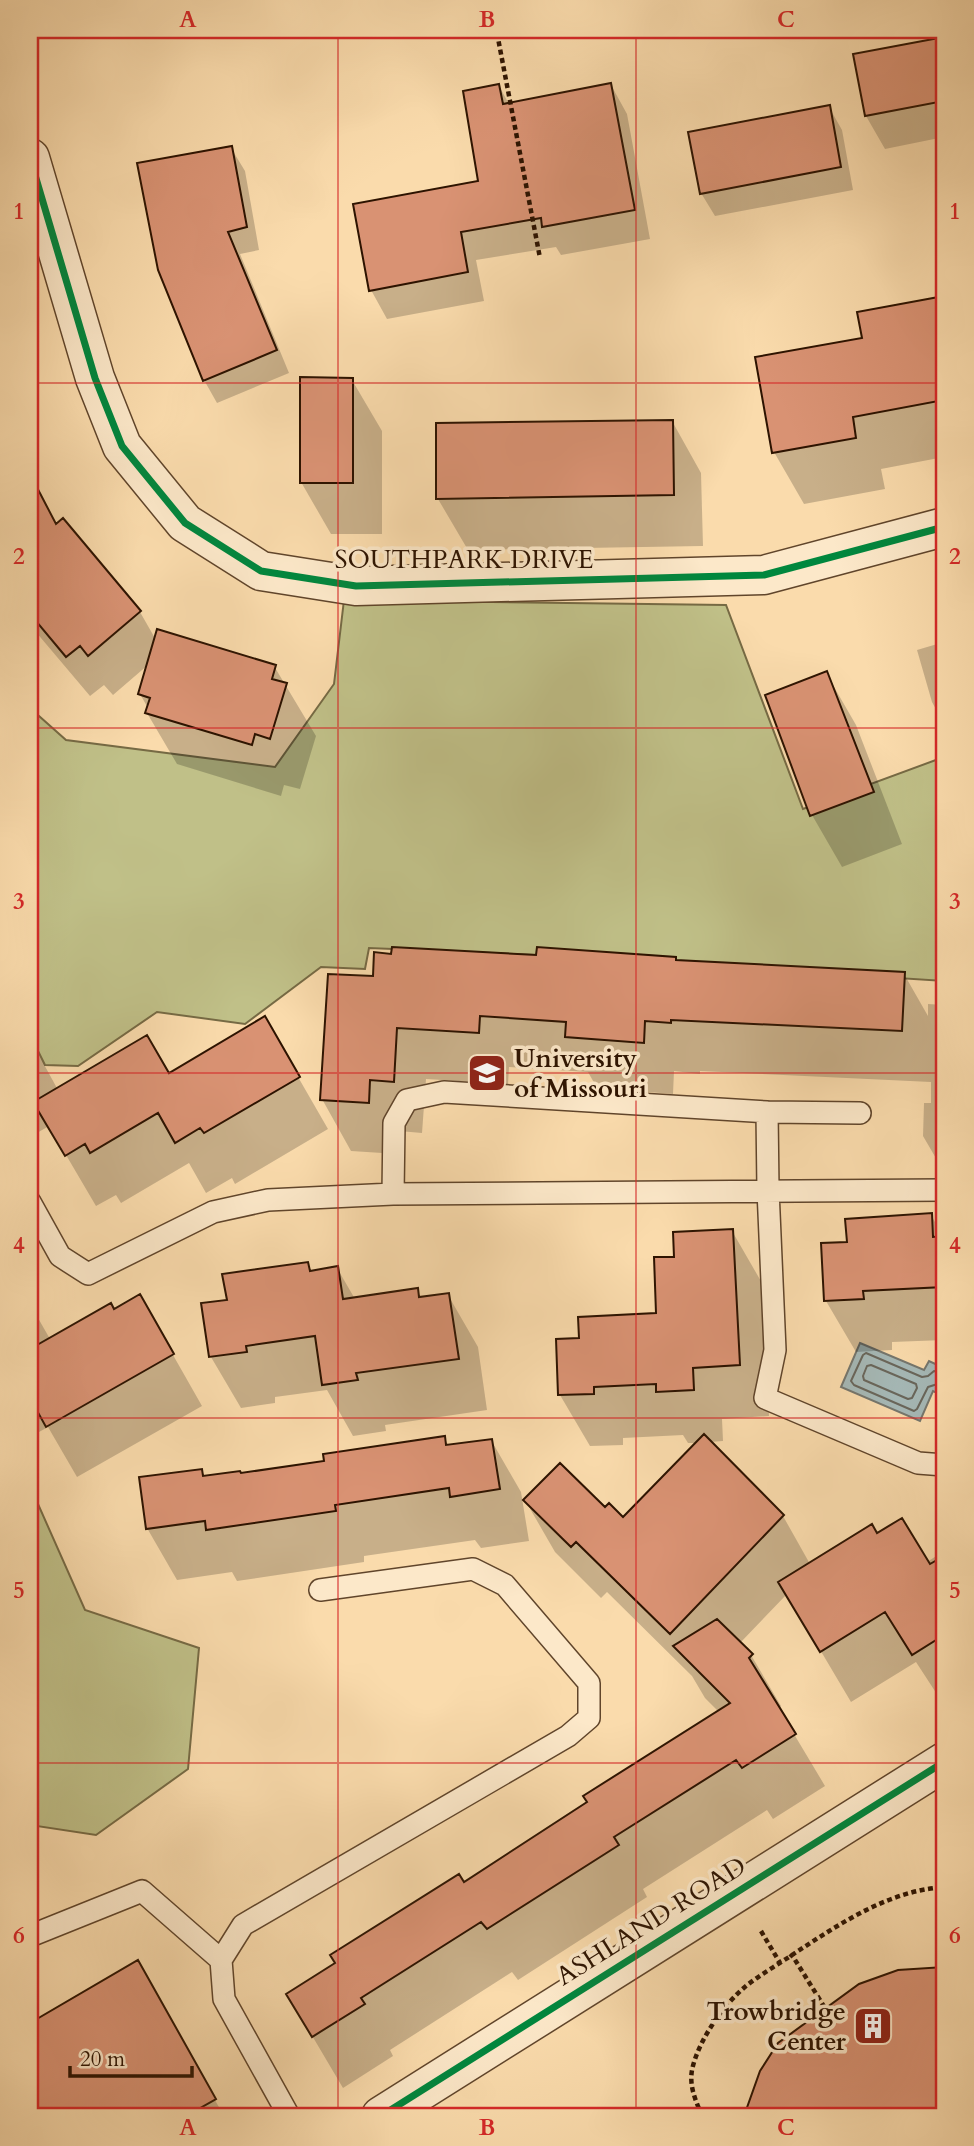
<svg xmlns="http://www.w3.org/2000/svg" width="974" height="2146" viewBox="0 0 974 2146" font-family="Cardo,serif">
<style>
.green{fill:#c0c088;stroke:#766a44;stroke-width:2}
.water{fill:#a5b8b6;stroke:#75766d;stroke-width:2}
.shadow{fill:#0003}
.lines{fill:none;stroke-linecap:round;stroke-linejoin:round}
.shore{stroke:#69665b;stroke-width:2}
.building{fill:#d99273;stroke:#2d1300;stroke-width:2}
.lane-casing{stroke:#60452b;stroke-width:24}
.street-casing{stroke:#60452b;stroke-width:41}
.path{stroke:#2d1300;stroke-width:4.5;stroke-dasharray:5 3.5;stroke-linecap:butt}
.lane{stroke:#fce8c9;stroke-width:21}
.street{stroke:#fce8c9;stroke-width:38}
.cycleway-casing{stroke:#fce8c9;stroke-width:11}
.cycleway{stroke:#00873e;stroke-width:7}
.grid{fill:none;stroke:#d62828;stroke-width:2;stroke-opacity:0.55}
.labels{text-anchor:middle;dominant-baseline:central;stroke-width:7;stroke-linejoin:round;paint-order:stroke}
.street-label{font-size:26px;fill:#2d1300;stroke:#fce8c9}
.poi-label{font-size:26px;font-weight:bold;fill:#2d1300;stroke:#fce8c9;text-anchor:start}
.neatline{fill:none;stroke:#d62828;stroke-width:2.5}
.grid-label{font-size:23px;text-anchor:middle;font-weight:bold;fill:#d62828}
</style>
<rect width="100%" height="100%" fill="#fadbac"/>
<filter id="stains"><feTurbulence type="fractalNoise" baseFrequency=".00286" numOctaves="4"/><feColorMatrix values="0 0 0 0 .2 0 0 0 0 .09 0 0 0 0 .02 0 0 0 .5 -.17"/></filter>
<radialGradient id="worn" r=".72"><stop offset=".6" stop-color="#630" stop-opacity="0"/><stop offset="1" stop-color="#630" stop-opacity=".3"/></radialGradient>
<!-- green -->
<path class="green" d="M344,600L726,605L803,809L944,757V981L538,955L369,948L365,969L321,967L245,1024L157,1012L78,1066L45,1065L30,1035V708L66,740L275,767L334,684Z
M30,1486L85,1610L199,1648L188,1769L96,1835L30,1825Z"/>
<!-- water -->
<path class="water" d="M860,1343L924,1370L929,1361L944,1368V1382L939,1394L933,1391L920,1421L841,1387Z"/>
<!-- shadow -->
<path class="shadow" d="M944,38V137L885,149L866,116L855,55Z
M611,85L627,114L650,239L561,255L556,247L476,260L484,301L387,319L371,290L480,182L499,86L509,104Z
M829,107L842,130L853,190L715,216L701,193Z
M231,148L245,171L259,250L240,254L289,373L217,403L204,380Z
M944,298V457L881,469L885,489L804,504L774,452L864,340L859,314Z
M352,380L382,431V534H331L301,482Z
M672,421L701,473L703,546L468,550L438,499Z
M30,475L57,525L140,612L156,640L274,666L316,736L300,789L284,785L281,796L177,764L147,713L148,708L140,694L149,664L113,695L104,685L90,696L30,625Z
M944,642V724L932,702L917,650Z
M826,673L856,725L902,844L842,867L812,815L767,696Z
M677,962L904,974L928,1016V1004L944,1005V1172L923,1136L924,1103H931V1082L700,1071V1074L674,1071L673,1094L597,1088L588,1072L509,1067L508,1084L426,1079L422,1133L399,1131L398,1154L351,1151L322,1099L375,978Z
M264,1018L328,1129L235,1184L232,1178L206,1193L189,1163L121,1203L116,1195L96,1206L49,1126L30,1137V1039L58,1090L169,1075Z
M931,1215L944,1238V1340L892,1342V1350L856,1352L826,1301L848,1243Z
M732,1231L762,1283L769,1416L722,1419L723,1441L710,1442L783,1516L810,1564L876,1535L927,1562L944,1551V1705L916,1662L851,1702L787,1594L740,1643L751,1655L781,1706L779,1709L825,1786L773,1819L767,1810L643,1889L647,1897L518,1980L512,1972L390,2050L393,2056L343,2088L288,1995L589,1803L719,1712L705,1698L692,1676L607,1592L601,1598L555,1552L525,1500L605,1510L623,1519L698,1443H688L683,1435L623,1438V1445L590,1446L560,1395L581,1340L658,1315L676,1258Z
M307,1263L312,1272L337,1268L355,1299L417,1290L422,1299L448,1295L478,1347L487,1410L385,1425L386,1431L353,1436L327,1390L275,1397V1403L241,1408L211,1357L229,1301Z
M140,1297L202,1406L77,1477L48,1427L30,1437V1304L50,1339L114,1312Z
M444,1438L449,1446L491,1440L521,1492L529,1541L481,1548L475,1540L364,1556V1562L237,1581L232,1572L177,1580L147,1528L202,1471L205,1477L240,1474L326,1462Z
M137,1963L224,2116H30V2025Z
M932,1969L944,1971V2116H749L750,2104Z"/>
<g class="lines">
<!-- shore -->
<path class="shore" d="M871,1365L916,1384L917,1388L912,1398L908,1399L864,1380L863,1376L867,1366Z
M944,1374L934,1371L928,1376L922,1377L866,1353L863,1355L851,1381L854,1385L914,1411L917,1409L928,1387L944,1382"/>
</g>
<!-- building -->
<path class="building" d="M944,37V101L865,116L853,54Z
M611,83L635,210L542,227L541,218L461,232L468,272L369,291L353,204L478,181L463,91L499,84L503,104Z
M830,105L841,167L700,194L688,132Z
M232,146L247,227L228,232L277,350L203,381L158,270L137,163Z
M944,296V400L853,417L856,438L772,453L755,357L862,338L857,312Z
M300,377L353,378V483H300Z
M673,420L674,495L436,499V423Z
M30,474L56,524L63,518L141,611L88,656L80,646L66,657L30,614Z
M157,629L276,665L272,679L287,683L270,739L255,734L252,745L145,713L150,698L138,694Z
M827,671L874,792L810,816L765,695Z
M392,947L536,955L537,947L676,957V960L905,972L902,1031L671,1020V1023L645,1021L644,1043L565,1037L566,1022L480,1016L479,1033L397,1028L394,1082L370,1080L369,1103L320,1100L328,974L373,976L374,952L391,954Z
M265,1016L300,1077L204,1133L200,1128L175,1143L158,1113L90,1153L85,1144L65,1156L33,1102L147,1035L169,1073Z
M932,1213L933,1237L944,1236V1287L863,1291L864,1299L824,1301L821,1243L847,1242L845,1219Z
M733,1229L740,1365L693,1368L694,1390L656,1392V1384L594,1387V1394L558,1395L556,1339L579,1338L578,1317L656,1313L654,1257H674L673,1232Z
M308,1262L310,1271L338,1266L343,1299L418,1288L419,1297L449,1293L459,1359L356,1373L358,1380L322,1385L315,1336L246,1346L247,1352L209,1357L201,1303L227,1300L222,1274Z
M140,1294L174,1354L46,1427L30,1398V1349L111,1303L114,1309Z
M704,1434L784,1515L670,1634L576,1542L571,1547L523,1500L560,1463L605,1507L609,1503L623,1517Z
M445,1436L446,1445L492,1439L500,1489L450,1497L449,1488L335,1505L336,1511L206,1530L205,1521L146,1529L139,1477L202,1469L203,1476L240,1471L241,1473L324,1461L323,1454Z
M902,1518L930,1564L944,1556V1635L912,1655L885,1612L820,1652L778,1582L872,1524L877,1533Z
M717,1619L753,1654L749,1658L796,1734L742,1768L736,1760L614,1837L619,1845L487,1929L481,1922L361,1998L365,2004L312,2037L286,1994L335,1963L330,1955L459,1874L464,1882L587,1802L583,1796L730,1703L673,1646Z
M138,1960L216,2099L186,2116H30V2023Z
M944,1967V2116H744L760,2071L778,2043L859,1984L898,1970Z"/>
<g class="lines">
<!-- lane casing -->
<g class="lane-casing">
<path id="lane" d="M860,1113L767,1112L768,1190L775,1350L765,1398L918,1463L944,1465
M393,1194L394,1123L407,1100L444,1092L767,1112
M30,1202L60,1256L88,1274L213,1212L268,1200L393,1194L944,1190
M30,1936L142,1891L221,1960
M289,2116L224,1999L221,1960L243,1925L568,1736L589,1718V1683L505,1585L473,1569L320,1590"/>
</g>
<!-- street casing -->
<g class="street-casing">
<path id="street" d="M30,158L95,378L122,446L185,523L261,571L356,586L764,575L944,527
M381,2116L944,1762"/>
</g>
<!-- path -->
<path class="path" d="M497,33L540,258
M761,1931L780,1963
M790,1957L792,1955L825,2008
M702,2116C696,2101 689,2087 692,2070C698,2041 723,2005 746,1986C761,1974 779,1964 795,1953C841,1923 888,1891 944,1887"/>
<!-- lane -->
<use href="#lane" class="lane"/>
<!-- street -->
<use href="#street" class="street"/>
<!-- cycleway casing -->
<g class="cycleway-casing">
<path id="cycleway" d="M30,158L95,378L122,446L185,523L261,571L356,586L764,575L944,527
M381,2116L944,1762"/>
</g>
<!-- cycleway -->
<use href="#cycleway" class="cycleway"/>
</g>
<!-- grid -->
<path class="grid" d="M338,30V2116M636,30V2116M30,383H944M30,728H944M30,1073H944M30,1418H944M30,1763H944"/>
<!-- icons -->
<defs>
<g id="university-square" transform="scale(2.0125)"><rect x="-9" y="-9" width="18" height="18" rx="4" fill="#8f2418" stroke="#fce8c9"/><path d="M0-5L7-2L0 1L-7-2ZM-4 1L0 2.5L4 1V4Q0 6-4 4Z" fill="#fff"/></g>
<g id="building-square" transform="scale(2.0125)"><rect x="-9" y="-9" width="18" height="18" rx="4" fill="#8f2418" stroke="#fce8c9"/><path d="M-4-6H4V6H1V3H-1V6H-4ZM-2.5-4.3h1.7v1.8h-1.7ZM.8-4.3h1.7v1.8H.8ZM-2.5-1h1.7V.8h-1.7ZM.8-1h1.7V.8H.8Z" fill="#fff"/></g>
</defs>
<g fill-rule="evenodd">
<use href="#university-square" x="487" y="1073"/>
<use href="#building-square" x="873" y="2026"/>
</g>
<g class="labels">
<!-- street labels -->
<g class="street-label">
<text x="464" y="559">SOUTHPARK DRIVE</text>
<text transform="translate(651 1921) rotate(-32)">ASHLAND ROAD</text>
</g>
<!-- poi labels -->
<g class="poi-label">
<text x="514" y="1058">University<tspan x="514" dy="30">of Missouri</tspan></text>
<text x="846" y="2011" text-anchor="end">Trowbridge<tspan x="846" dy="30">Center</tspan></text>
</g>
</g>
<!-- margin -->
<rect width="974" height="2146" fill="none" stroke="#fadbac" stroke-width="77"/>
<!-- scale -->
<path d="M70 2066v10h122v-10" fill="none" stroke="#2d1300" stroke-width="3.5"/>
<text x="80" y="2066" font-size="21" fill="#2d1300" stroke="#fce8c9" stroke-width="5" paint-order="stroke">20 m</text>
<rect x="38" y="38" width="898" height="2070" class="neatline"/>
<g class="grid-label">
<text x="188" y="27">A</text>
<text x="487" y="27">B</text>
<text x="786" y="27">C</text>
<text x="19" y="219">1</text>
<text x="955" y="219">1</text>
<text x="19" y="564">2</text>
<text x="955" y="564">2</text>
<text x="19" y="909">3</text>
<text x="955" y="909">3</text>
<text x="19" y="1253">4</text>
<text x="955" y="1253">4</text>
<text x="19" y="1598">5</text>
<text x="955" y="1598">5</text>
<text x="19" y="1943">6</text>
<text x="955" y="1943">6</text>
<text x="188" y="2135">A</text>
<text x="487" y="2135">B</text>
<text x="786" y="2135">C</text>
</g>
<rect width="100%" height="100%" filter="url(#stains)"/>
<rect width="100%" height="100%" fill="url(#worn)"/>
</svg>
